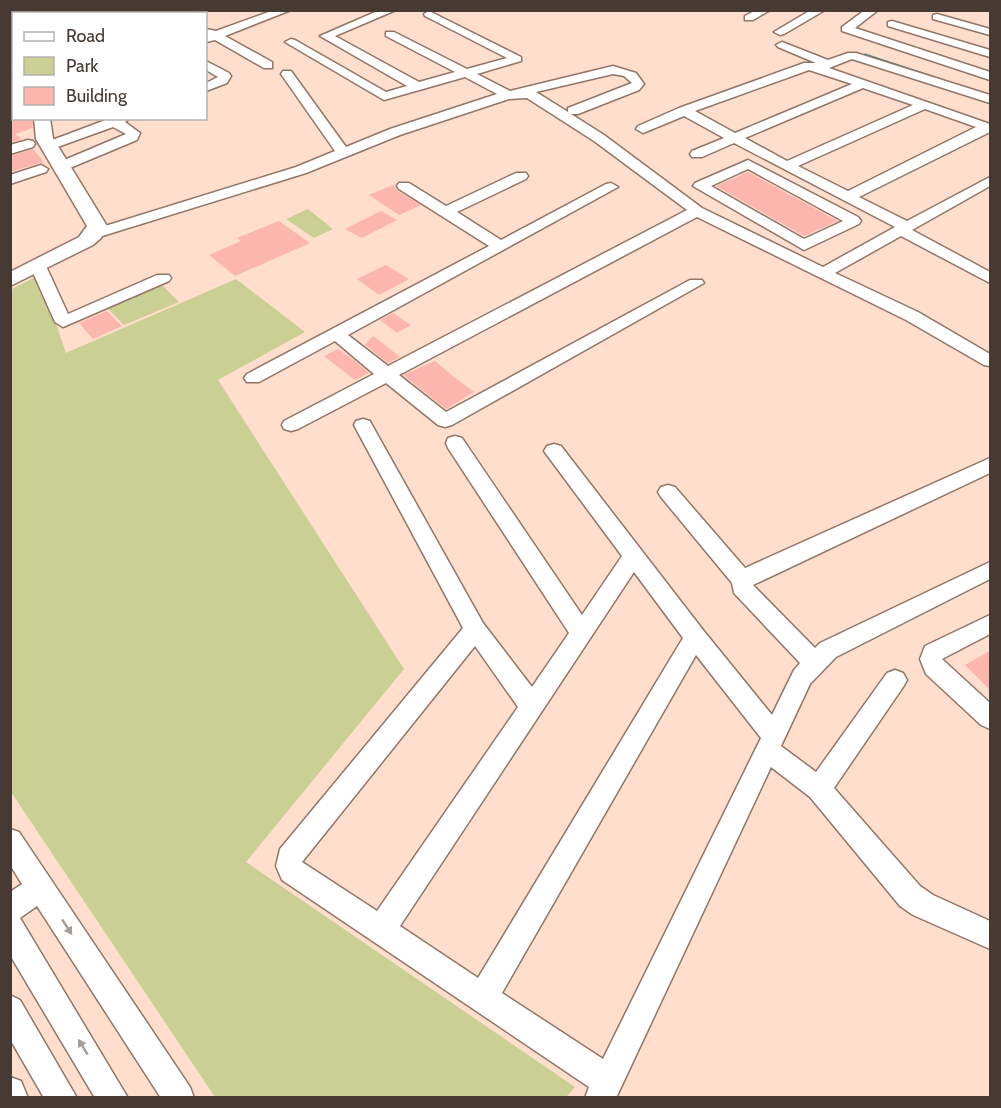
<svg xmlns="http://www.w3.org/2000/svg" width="1001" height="1108" viewBox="0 0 1001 1108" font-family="Cabin,sans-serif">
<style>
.green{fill:#cacf93}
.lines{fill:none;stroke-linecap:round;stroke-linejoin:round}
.stream{stroke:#3c8893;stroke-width:3}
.building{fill:#fcb6ae}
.minor-casing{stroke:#927566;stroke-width:3}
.major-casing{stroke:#927566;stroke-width:3}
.minor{fill:#fff;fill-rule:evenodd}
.major{fill:#fff;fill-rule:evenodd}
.oneway{fill:#a39c99}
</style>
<rect width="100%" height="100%" fill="#ffdecd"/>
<!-- green -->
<path class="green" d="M308,209L333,229L314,238L286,219Z
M39,275L66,353L236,279L305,332L218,380L404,669L246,862L575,1087L566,1097H215L11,792L10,290Z
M161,284L179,302L124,325L106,307Z"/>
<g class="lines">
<!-- stream -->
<path class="stream" d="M865,55L935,78"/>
</g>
<!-- building -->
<path class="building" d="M32,118L33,128L15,134L22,139L10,143V119Z
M33,149L45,164L40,163L10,172V156Z
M748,172L838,221L804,236L716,186Z
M393,185L398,191L421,205L399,215L369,195Z
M381,211L397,220L362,238L345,229Z
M279,221L310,243L235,276L209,255L241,241L237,238Z
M386,265L409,279L379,295L357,279Z
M107,311L122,326L93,339L79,323Z
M393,313L411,325L397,333L380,320Z
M373,336L386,346L400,357L388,363L365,345Z
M338,349L354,360L369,373L355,380L324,356Z
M435,361L454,377L474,392L446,409L403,375Z
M990,651V690L965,665Z"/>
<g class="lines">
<!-- minor casing -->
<g class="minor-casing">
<path id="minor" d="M99,10H111L114,14H102Z
M177,10H193L189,14H173Z
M274,10H291L225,36L272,62V68H264L215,40L206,42V29L216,31Z
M380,10H396L335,36L419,82L455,72L386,36V32H394L467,69L507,58L425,16L424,14L429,11L521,57V61L477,74L510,91L613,66L636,73L644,84L639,90L578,114H571L604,135L702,208L823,267L895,227L734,143L702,157H692L690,154L692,151L724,138L684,116L643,133L636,129L638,126L679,108L804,63H816L778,47L776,45L782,42L828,60L848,53H856L990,95V103L852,59L829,68L990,124V132L859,197L907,221L990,177V186L912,230L990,272V283L901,236L835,273L918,312L990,354V366L984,365L906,320L697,217L399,375L446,412L690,280H702L704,283L452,425L445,427L438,425L386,383L298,429L291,431L284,429L282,425L284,421L374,374L335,341L259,382H247L244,378L247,374L489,246L399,189L397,186L399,183H409L446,206L516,173H526L528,176L526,179L457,212L501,240L606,184L611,183L618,187L348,335L388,366L687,210L594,141L527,98L509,99L400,135L306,173L99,237H89L86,234L89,231L296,167L335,151L281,74L283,71H291L346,147L390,129L497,94L465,77L384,100L285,42L291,39L295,40L386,92L407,86L320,36ZM809,70L852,84L735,133L695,111ZM613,74L624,76L632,83L568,108V112L536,92ZM863,88L913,105L787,161L745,138ZM925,109L976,127L848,191L798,166Z
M756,10H770L753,20H745V16Z
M811,10H825L784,34L780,35L774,32Z
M865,10H878L855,28L990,72V80L842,31V27Z
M937,14L990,29V35L933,19V15Z
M892,21L990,50V57L888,26V22Z
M10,23L14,24V31L10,30Z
M10,43H14V50H10Z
M206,61L229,73L231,76L227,83L206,91V83L218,77L206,70Z
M10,66H14V73H10Z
M111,118H130L125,122L140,133L137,140L65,170H55L53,167L55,164L126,134L113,127L52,149L47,148L45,145L47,142Z
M28,140L33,141L35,144L33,147L10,154V145Z
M748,160L858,217L861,221L859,224L804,250L693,186L695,183ZM748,169L843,221L804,239L711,186Z
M41,165L48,169L46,172L10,184V175Z
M38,261L46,266L68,314L157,275H169L171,278L169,281L63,327L55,322L30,266Z
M363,419L370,421L372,425L483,623L532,687L569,633L448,448L446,443L448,438L455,436L462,438L582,615L622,556L544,451L547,446L554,444L561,446L703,630L772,715L794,670L800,663L734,593L732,583L661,497L658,492L661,487L668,485L675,487L745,568L990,458V473L753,585L815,648L820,643L990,562V579L836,657L810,684L781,746L816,772L887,673L895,670L903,673L907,680L903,687L834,788L920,886L933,895L990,921V949L913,915L900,906L810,797L771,767L616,1098H585L589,1087L282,880L276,866L280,849L463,628L354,425L356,421ZM634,572L683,638L478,978L400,926ZM475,646L518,707L377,911L302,862ZM696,655L761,738L603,1059L502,993Z
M990,615V634L942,659L990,703V729L981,725L926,674L920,659L925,646Z
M10,829L19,832L190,1087L194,1098H161L37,906L20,918L128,1098H95L10,955V892L22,884L10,865Z
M10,995L20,1000L77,1098H44L10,1039Z
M10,1077L21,1081L28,1098H10Z"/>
</g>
<!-- major casing -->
<g class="major-casing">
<path id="major" d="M99,10L96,14H79L82,10Z
M14,106V116L10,117V107Z
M34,118H50L53,138L107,226L101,238L93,245L10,286V272L79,237L87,226L36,139Z"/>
</g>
<!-- minor -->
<use href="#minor" class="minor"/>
<!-- major -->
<use href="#major" class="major"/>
</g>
<!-- one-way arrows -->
<defs><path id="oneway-solid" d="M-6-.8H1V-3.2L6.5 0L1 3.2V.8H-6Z" transform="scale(1.5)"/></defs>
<g class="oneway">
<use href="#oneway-solid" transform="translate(67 927) rotate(57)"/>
<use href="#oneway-solid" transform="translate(83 1047) rotate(-121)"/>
</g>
<!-- border -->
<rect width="1001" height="1108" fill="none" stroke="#473a33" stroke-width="24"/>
<!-- legend -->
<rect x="12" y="12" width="195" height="108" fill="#ffffff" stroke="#b5b0ad" stroke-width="1.5"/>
<rect x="24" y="32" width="30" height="9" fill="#ffffff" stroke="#b5b0ad" stroke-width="1.5"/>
<text x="66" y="42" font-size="18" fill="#473a33">Road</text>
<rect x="24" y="57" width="30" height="18" fill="#cacf93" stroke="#b5b0ad" stroke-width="1.5"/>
<text x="66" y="72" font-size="18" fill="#473a33">Park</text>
<rect x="24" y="87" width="30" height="18" fill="#fcb6ae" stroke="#b5b0ad" stroke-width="1.5"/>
<text x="66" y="102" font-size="18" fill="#473a33">Building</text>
</svg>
